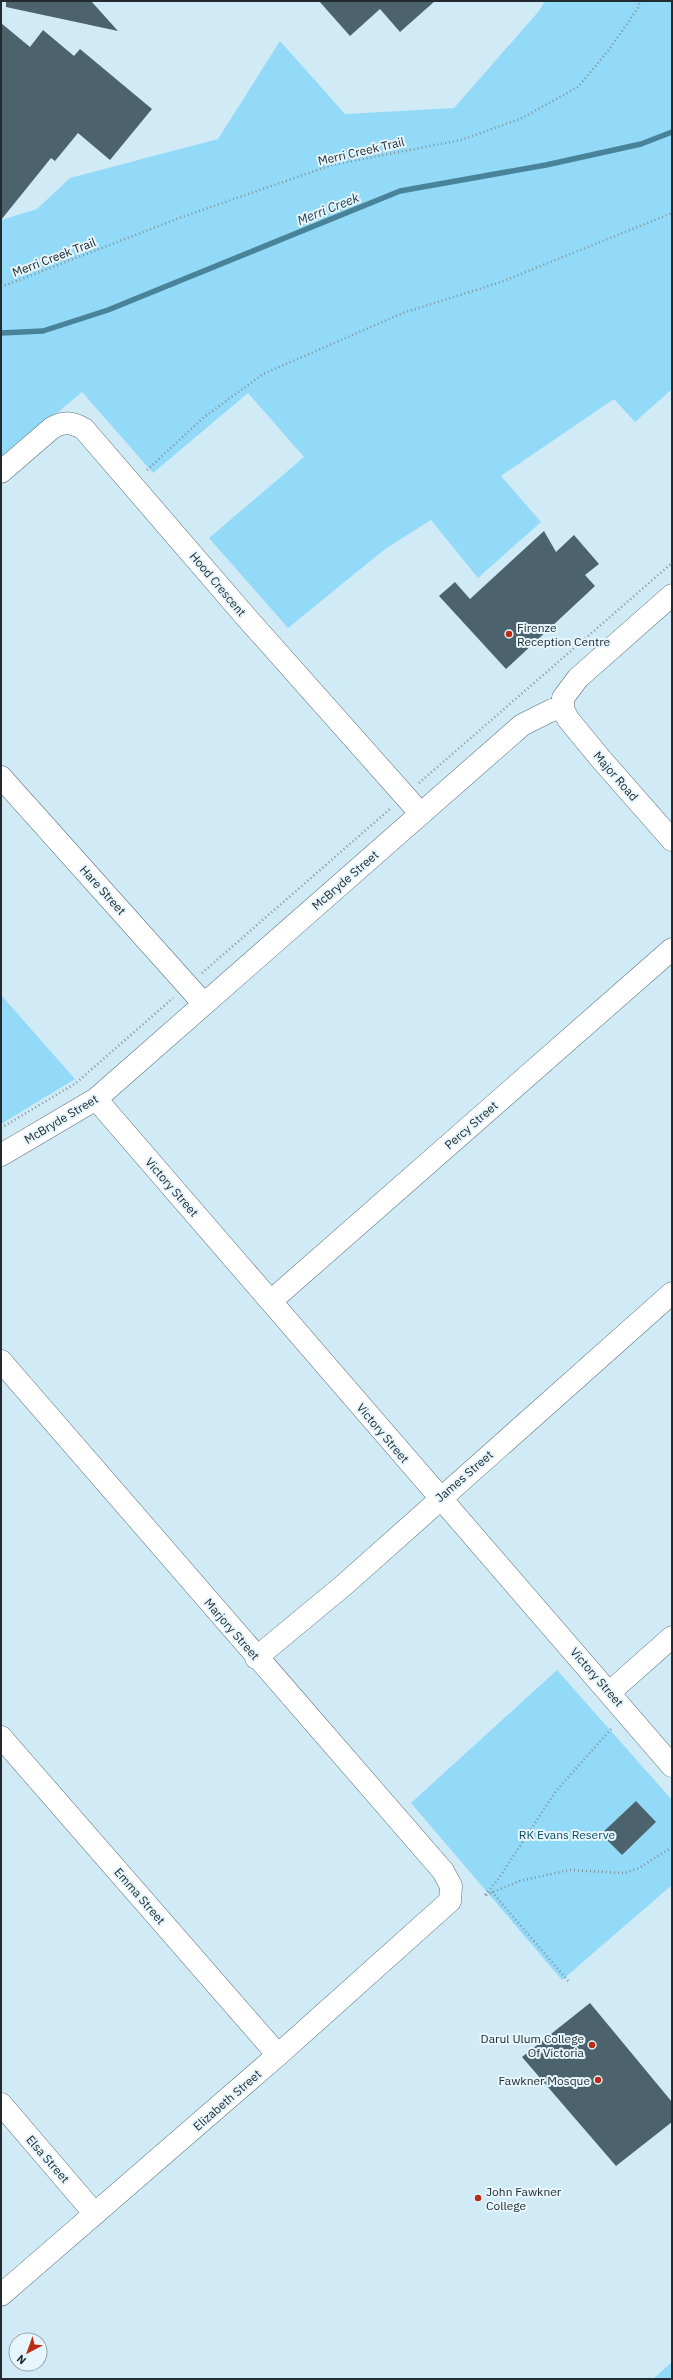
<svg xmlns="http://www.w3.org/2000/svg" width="673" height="2380" viewBox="0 0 673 2380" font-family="'IBM Plex Sans',sans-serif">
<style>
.green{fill:#93daf8}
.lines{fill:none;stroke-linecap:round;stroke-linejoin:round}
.stream{stroke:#48839a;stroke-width:5.5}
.building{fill:#4c636d}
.minor-casing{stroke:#586f79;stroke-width:23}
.path{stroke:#7f9299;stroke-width:2.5;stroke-dasharray:1 3;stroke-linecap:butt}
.minor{stroke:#fff;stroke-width:22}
.poi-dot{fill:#b92d14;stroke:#e7f6fd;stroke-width:1.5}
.labels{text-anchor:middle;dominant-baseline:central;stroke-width:4;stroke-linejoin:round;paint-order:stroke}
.street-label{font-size:12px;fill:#222c30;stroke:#e7f6fd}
.poi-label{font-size:12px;fill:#222c30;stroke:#e7f6fd;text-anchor:start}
.park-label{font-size:12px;fill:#084d64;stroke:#e7f6fd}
.water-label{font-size:13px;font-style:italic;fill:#193d4c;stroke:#e7f6fd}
</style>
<rect width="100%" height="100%" fill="#d1ebf6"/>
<!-- green -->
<path class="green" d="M545,1H672V389L635,422L614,399L501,476L541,522L478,578L431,520L385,549L288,628L209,538L304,457L248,393L153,473L82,392L1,460V220L37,209L70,178L218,139L280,41L345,114L454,108L539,11Z
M1,995L75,1079L1,1124Z
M557,1670L672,1800V1885L562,1980L411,1803Z
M672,2362V2379H653Z"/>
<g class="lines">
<!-- stream -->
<path class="stream" d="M1,333L43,331L108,310L400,191L546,165L641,144L672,132"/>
</g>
<!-- building -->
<path class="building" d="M6,1H91L118,31L6,7Z
M319,1H435L400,32L380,9L350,36Z
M1,23L30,47L43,30L74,56L80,49L152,109L110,160L78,133L55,161L51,158L1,220Z
M544,531L556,552L574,535L599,564L585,575L595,586L506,669L439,596L455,582L470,599Z
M636,1801L656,1822L622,1855L601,1834Z
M590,2003L672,2102V2122L616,2166L522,2057Z"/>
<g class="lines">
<!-- minor casing -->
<g class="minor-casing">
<path id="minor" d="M1,472L52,428C64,421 72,422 84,429L246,617L421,814
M563,709L568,719L600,758L672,840
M1,777L204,1004
M96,1099L672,1766
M1,1155L96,1099L522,725L552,710L563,709V698L578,678L672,595
M271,1301L672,949
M1,1361L443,1871L451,1886L450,1901L278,2055L1,2295
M256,1658L344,1585L672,1293
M610,1692L672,1637
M1,1737L278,2055
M1,2104L95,2214"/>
</g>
<!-- path -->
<path class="path" d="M1,287L182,217L332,165L461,140L520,119L578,87L608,51L638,8L640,1
M147,470L203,418L263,374L403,313L501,282L672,213
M419,783L672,563
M202,973L390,809
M1,1128L76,1083L173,998
M492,1892L569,1982
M485,1895L499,1878L556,1791L613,1727
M486,1895L520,1881L569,1870L625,1873L639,1868L672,1847"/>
<!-- minor -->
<use href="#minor" class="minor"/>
</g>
<!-- markers -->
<g class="poi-dot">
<circle cx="509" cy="634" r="4"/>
<circle cx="592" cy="2045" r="4"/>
<circle cx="598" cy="2080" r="4"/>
<circle cx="478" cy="2198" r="4"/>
</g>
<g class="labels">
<!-- street labels -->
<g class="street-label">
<text transform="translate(361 151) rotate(-13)">Merri Creek Trail</text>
<text transform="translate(54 257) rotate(-21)">Merri Creek Trail</text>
<text transform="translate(218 584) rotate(50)">Hood Crescent</text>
<text transform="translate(616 776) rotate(49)">Major Road</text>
<text transform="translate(345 880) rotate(-41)">McBryde Street</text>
<text transform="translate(103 890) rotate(48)">Hare Street</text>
<text transform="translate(61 1119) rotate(-31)">McBryde Street</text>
<text transform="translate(471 1125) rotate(-41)">Percy Street</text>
<text transform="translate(172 1187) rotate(49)">Victory Street</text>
<text transform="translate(383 1433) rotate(50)">Victory Street</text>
<text transform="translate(464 1476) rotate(-41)">James Street</text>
<text transform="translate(232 1629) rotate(49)">Marjory Street</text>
<text transform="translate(597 1677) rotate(49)">Victory Street</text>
<text transform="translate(140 1896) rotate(49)">Emma Street</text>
<text transform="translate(227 2100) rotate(-41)">Elizabeth Street</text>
<text transform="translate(48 2159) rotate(49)">Elsa Street</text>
</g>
<!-- poi labels -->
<g class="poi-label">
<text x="517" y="627">Firenze<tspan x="517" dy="14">Reception Centre</tspan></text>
<text x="584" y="2038" text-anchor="end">Darul Ulum College<tspan x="584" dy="14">Of Victoria</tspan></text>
<text x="590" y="2080" text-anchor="end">Fawkner Mosque</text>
<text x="486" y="2191">John Fawkner<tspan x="486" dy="14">College</tspan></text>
</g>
<!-- park labels -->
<g class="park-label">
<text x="567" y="1834">RK Evans Reserve</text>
</g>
<!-- water labels -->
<g class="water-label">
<text transform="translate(328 209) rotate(-22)">Merri Creek</text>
</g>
</g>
<!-- border -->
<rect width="673" height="2380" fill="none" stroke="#222c30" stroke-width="4"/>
<!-- north arrow -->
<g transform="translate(28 2352) rotate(221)"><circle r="19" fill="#e7f6fd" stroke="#98a5ab"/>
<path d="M0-3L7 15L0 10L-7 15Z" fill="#b92d14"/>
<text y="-6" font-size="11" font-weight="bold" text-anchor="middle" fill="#222c30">N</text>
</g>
</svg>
